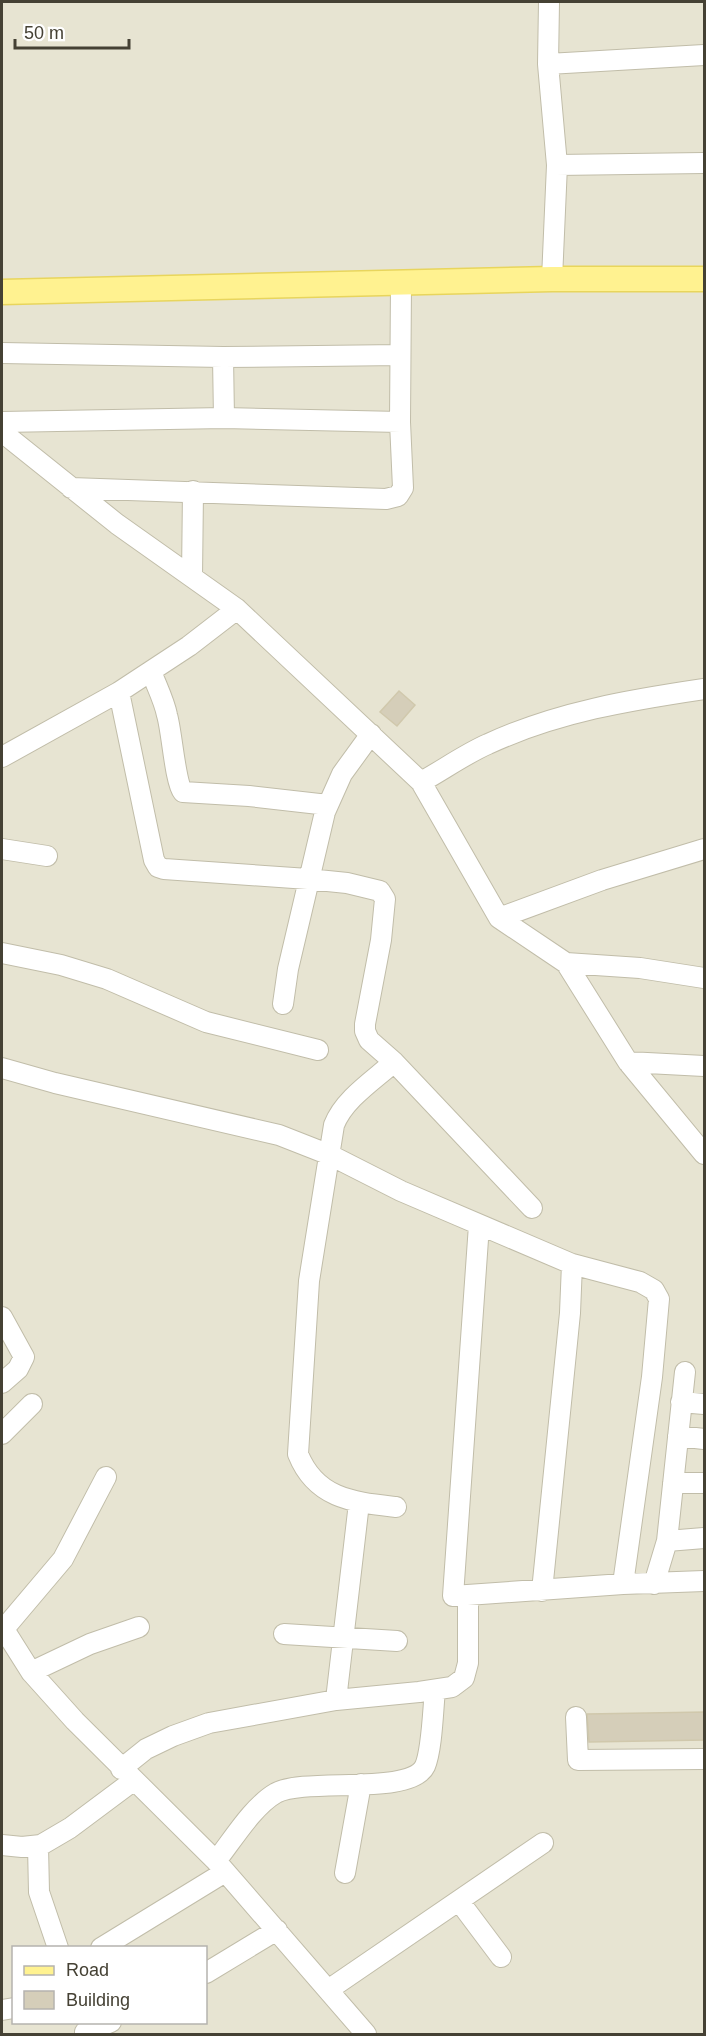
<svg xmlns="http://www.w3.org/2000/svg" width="706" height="2036" viewBox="0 0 706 2036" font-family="Arial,sans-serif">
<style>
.residential{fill:#e7e4d2;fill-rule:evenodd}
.building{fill:#d5ceb9;stroke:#d0c8ac;stroke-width:1.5}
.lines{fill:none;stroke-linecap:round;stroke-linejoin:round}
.minor-casing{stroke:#c1bda9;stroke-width:22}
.major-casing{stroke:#e8d55d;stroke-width:27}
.minor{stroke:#fff;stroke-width:20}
.major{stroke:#fff290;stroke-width:24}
</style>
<rect width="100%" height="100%" fill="#f3f1e4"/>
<!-- residential -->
<path class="residential" d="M2,2H704V2034H2ZM14,1948H206V2022H14Z"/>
<!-- building -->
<path class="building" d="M399,691L415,705L397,726L380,712Z
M705,1712V1740L589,1742L587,1714Z"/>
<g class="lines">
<!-- minor casing -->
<g class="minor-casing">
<path id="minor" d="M549,2L548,64L557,165L552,279
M548,64L704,55
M557,165L704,163
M2,353L223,357L400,355
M223,357L224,418
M2,422L224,418L400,422
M2,432L117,524L237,609L421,782L499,918L566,963L628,1062L704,1154
M71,488L386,499L398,496L403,488L400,422L401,284
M192,577L193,491
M151,671C156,685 164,700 167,715C172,732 175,782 183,792L249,796L328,805
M119,692L154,860L158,867L164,869L308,879L347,883L380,891L385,899L381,940L365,1024V1031L369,1040L394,1062L532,1208
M2,757L119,692L189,646L237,609
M421,782C443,770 465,754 488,744C557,712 630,700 704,689
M2,849L47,856
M499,918L602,880L704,849
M2,953L61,965L107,979L206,1022L318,1050
M566,963L640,968L704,978
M283,1004L288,969L325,812L342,774L371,734
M394,1062C374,1080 344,1099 334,1125L309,1281L298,1454C316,1499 353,1502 396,1507
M628,1062L704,1066
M2,1068L55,1083L279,1135L330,1155L401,1191L572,1264
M479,1225L453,1596L623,1584L704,1581
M2,1317L24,1357L18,1369L2,1383
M681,1402L704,1404
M2,1434L32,1404
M678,1436L704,1439
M673,1483H704
M667,1541L704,1538
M654,1584L667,1541L685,1372
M542,1591L570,1313L572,1264L640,1282L654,1290L659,1299L652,1377L623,1584
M2,1626L31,1672L75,1721L216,1861L366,2034
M3,1630L63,1559L106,1477
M284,1634L397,1641
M31,1672L90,1644L139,1627
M336,1700L359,1503
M576,1717L578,1760L704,1759
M121,1769L146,1749L173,1736L209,1723L336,1700L419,1692L452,1687L464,1678L468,1663V1595
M2,1845L22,1847L41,1845L70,1828L133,1781
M38,1846L39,1892L58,1948
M216,1861C232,1841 253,1806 276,1793C306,1777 411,1796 425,1766C432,1750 433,1709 435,1690
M345,1873L361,1784
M459,1901L501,1957
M101,1948L225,1872
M206,1973L277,1930
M328,1990L543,1843
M2,2010L14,2008
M85,2032L111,2022"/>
</g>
<!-- major casing -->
<g class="major-casing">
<path id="major" d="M2,292L552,279H704"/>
</g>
<!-- minor -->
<use href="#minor" class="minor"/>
<!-- major -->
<use href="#major" class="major"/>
</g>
<!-- border -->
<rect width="706" height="2036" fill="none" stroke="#454134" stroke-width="6"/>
<!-- legend -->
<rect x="12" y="1946" width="195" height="78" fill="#ffffff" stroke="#b5b3ae" stroke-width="1.5"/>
<rect x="24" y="1966" width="30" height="9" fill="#fff290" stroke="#b5b3ae" stroke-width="1.5"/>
<text x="66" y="1976" font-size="18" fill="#454134">Road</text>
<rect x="24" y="1991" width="30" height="18" fill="#d5ceb9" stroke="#b5b3ae" stroke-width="1.5"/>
<text x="66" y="2006" font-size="18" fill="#454134">Building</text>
<!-- scale -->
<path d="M15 39v9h114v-9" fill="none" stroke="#454134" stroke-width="3"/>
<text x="24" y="39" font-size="18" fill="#454134" stroke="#ffffff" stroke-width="4.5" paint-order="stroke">50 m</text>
</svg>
